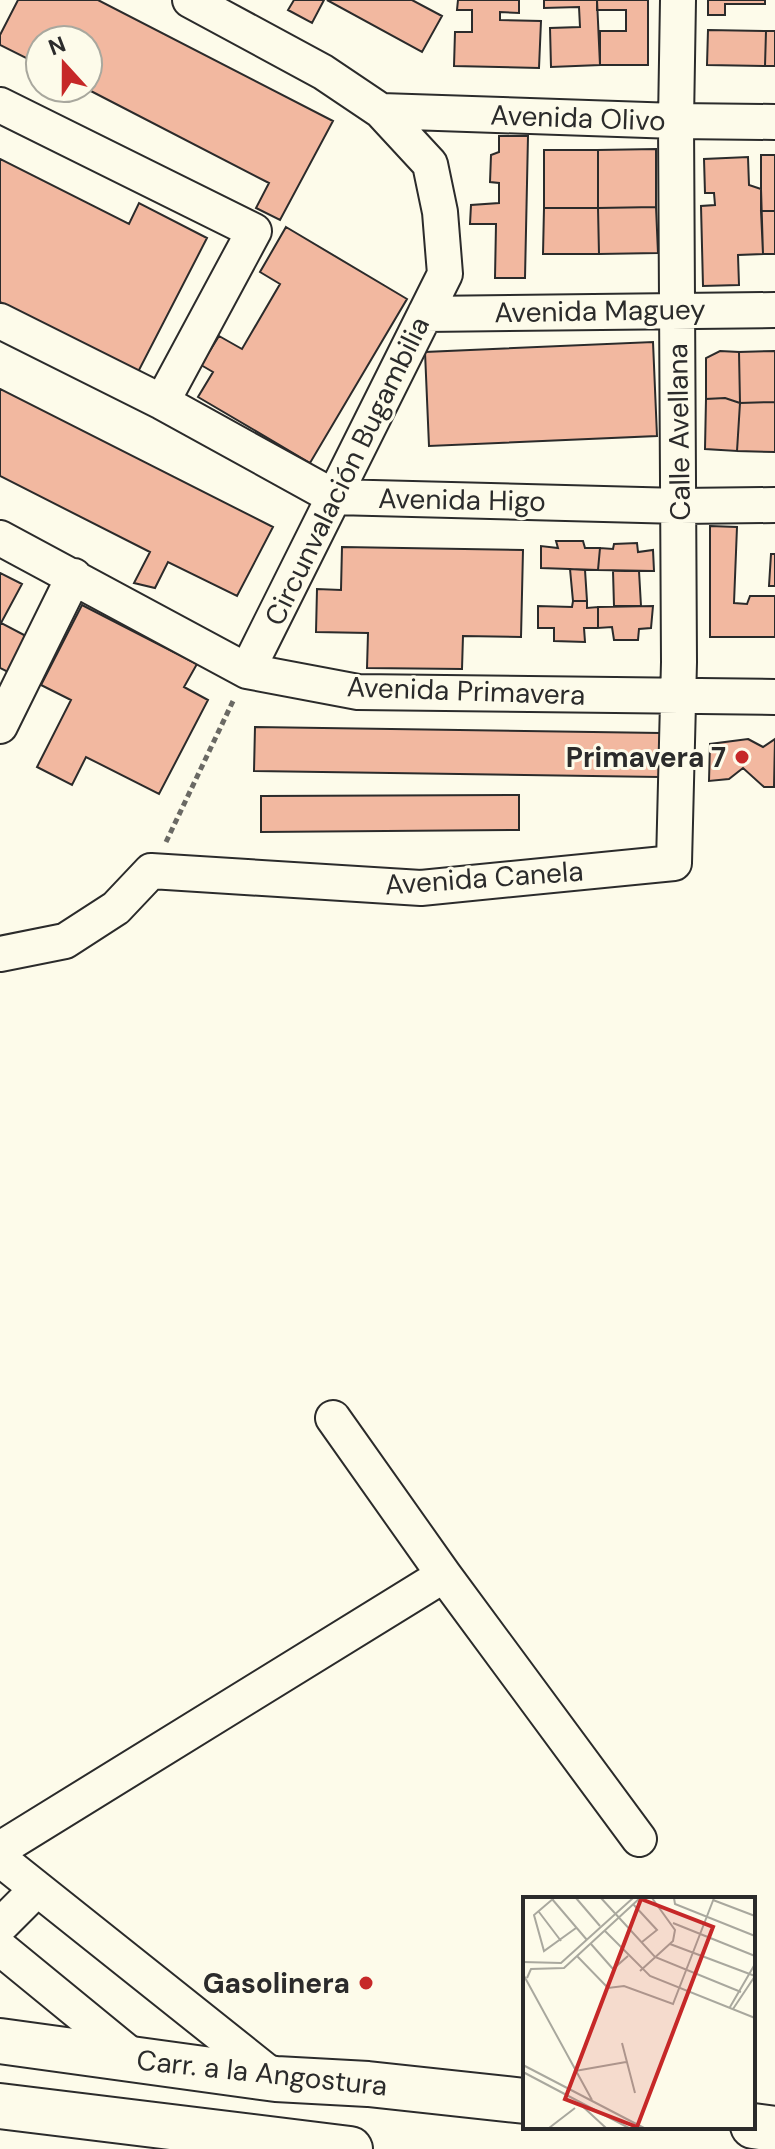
<svg xmlns="http://www.w3.org/2000/svg" width="775" height="2149" viewBox="0 0 775 2149" font-family="'DM Sans',sans-serif">
<style>
.building{fill:#f2b8a0;stroke:#2b2b2b;stroke-width:2}
.lines{fill:none;stroke-linecap:round;stroke-linejoin:round}
.minor-casing{stroke:#2b2b2b;stroke-width:38}
.major-casing{stroke:#2b2b2b;stroke-width:48}
.path{stroke:#6a6964;stroke-width:5;stroke-dasharray:6 4;stroke-linecap:butt}
.minor{stroke:#fdfbea;stroke-width:34}
.major{stroke:#fdfbea;stroke-width:44}
.poi-dot{fill:#c62828;stroke:#fdfbea;stroke-width:3}
.labels{text-anchor:middle;dominant-baseline:central;stroke-width:6;stroke-linejoin:round;paint-order:stroke}
.street-label{font-size:28px;fill:#2b2b2b;stroke:#fdfbea}
.poi-label{font-size:28px;font-weight:bold;fill:#2b2b2b;stroke:#fdfbea;text-anchor:end}
.inset-road{fill:none;stroke:#a9a89e;stroke-width:2}
.view{fill:#c62828;fill-opacity:0.15;stroke:#c62828;stroke-width:4}
.inset-edge{fill:none;stroke:#2b2b2b;stroke-width:4}
</style>
<rect width="100%" height="100%" fill="#fdfbea"/>
<!-- building -->
<path class="building" d="M18,0H98L333,121L280,220L256,208L269,183L85,88H88V40H40V65L0,45V35Z
M294,0H324L312,23L288,10Z
M327,0H412L442,16L422,52Z
M458,0H519V13L500,12V20L541,21L539,68L454,66L455,32H472V10H457Z
M544,0H597L600,65L551,67L550,28L580,27L579,7L544,8Z
M597,0H648V65H600V31H626V10H597Z
M708,0H765V4H725V15H708Z
M708,30L766,31L765,66L707,65Z
M766,31H775V66H765Z
M499,136H528L525,278H495L496,224H470L471,205L499,203V183L490,182L491,155L499,152Z
M656,149V207L598,208V150Z
M544,150H598V208H544Z
M761,155H775V211H761Z
M748,157L749,185L761,189L763,254L738,255L739,285L703,286L701,206L715,205L714,193H705L704,159Z
M0,159L129,224L139,203L207,238L138,372L0,302Z
M656,207L658,253L599,254L598,208Z
M544,208H598L599,254H543Z
M761,211H775V254H763Z
M286,227L407,299L310,463L198,397L213,372L201,365L219,336L242,349L280,284L260,272Z
M653,342L657,436L429,446L425,352Z
M720,351L739,352L740,403L725,398L706,399V358Z
M775,351V402L740,403L739,352Z
M0,389L273,527L237,596L168,562L155,588L134,583L150,552L0,476Z
M725,398L740,403L737,451L705,449L706,399Z
M775,402V452L737,451L740,403Z
M710,526L737,527L734,603L747,604L750,596H775V637H710Z
M556,541H583L585,548H600L598,570L541,568V546L558,548Z
M637,543L638,552L653,550L654,571L598,570L600,548L613,549L614,544Z
M342,547L523,550L521,637L463,636L462,669L367,668L368,633L316,632L317,589L341,590Z
M771,554H775V586H769Z
M570,569L585,570L587,601H573Z
M613,571H639L641,606H614Z
M0,573L22,584L1,623L26,636L8,672L0,668Z
M573,601H587V608L598,607V628H584L585,642L554,641V628H538V606L572,607Z
M82,605L197,664L184,687L208,700L159,794L86,757L72,785L37,767L71,700L41,685Z
M653,606L651,628L639,629L638,640H614L612,627L598,628V607Z
M255,727L660,733L659,777L254,771Z
M748,739L763,747L775,739L774,787H764L743,768L729,779L709,781L710,744Z
M519,795V830L261,832V796Z"/>
<g class="lines">
<!-- minor casing -->
<g class="minor-casing">
<path id="minor" d="M190,0L323,72L381,111L430,164L440,212L445,274L247,671
M0,105L254,231L162,402
M381,111L676,121L775,122
M425,314L775,310
M0,321L162,402L334,497L680,506L775,505
M0,538L247,671L358,692L775,697
M0,726L74,576
M0,954L65,941L116,908L151,871L421,888L674,863L679,662L676,121L678,0
M333,1418L444,1575L639,1839
M0,1849L444,1575
M0,1859L276,2079
M0,1926L37,1889
M0,1948L138,2061"/>
</g>
<!-- major casing -->
<g class="major-casing">
<path id="major" d="M0,2041L276,2079L368,2084L525,2101
M0,2106L350,2149
M753,2126L775,2129"/>
</g>
<!-- path -->
<path class="path" d="M166,842L234,699"/>
<!-- minor -->
<use href="#minor" class="minor"/>
<!-- major -->
<use href="#major" class="major"/>
</g>
<!-- markers -->
<g class="poi-dot">
<circle cx="742" cy="757" r="8"/>
<circle cx="366" cy="1983" r="8"/>
</g>
<g class="labels">
<!-- street labels -->
<g class="street-label">
<text transform="translate(578 118) rotate(2)">Avenida Olivo</text>
<text transform="translate(600 311) rotate(-1)">Avenida Maguey</text>
<text transform="translate(679 432) rotate(-91)">Calle Avellana</text>
<text transform="translate(347 471) rotate(-64)">Circunvalación Bugambilia</text>
<text transform="translate(462 500) rotate(1)">Avenida Higo</text>
<text transform="translate(466 691) rotate(2)">Avenida Primavera</text>
<text transform="translate(484 878) rotate(-4)">Avenida Canela</text>
<text transform="translate(262 2073) rotate(6)">Carr. a la Angostura</text>
</g>
<!-- poi labels -->
<g class="poi-label">
<text x="726" y="757">Primavera 7</text>
<text x="350" y="1983">Gasolinera</text>
</g>
</g>
<!-- overview -->
<g transform="translate(523 1897)">
<rect width="232" height="232" fill="#fdfbea"/>
<path class="inset-road" d="M31,1L11,18L21,54L53,31M53,1L77,29M78,1L132,60L218,95M151,1L152,7L232,39M29,2L64,43M190,3L232,19M110,7L134,33L119,45M16,15L38,44M150,26L232,59M82,34L127,79L232,121M68,47L90,72L105,59M147,47L232,79M54,59L85,91L101,89L150,107L191,1M0,65L38,66L110,1M117,74L150,44L152,33L129,1M0,77L69,203M4,81L8,72L41,71L117,1M207,110L232,67M210,112L232,79M99,146L112,196M0,168L121,231M52,174L103,165M0,175L106,231M57,207L83,231M26,231L52,211"/>
<path class="view" d="M118,2L190,30L114,230L42,202Z"/>
<rect width="232" height="232" class="inset-edge"/>
</g>
<!-- north arrow -->
<g transform="translate(64 64) rotate(339)"><circle r="38" fill="#fdfbea" stroke="#a9a89e" stroke-width="2"/>
<path d="M0-6L14 30L0 20L-14 30Z" fill="#c62828"/>
<text y="-12" font-size="22" font-weight="bold" text-anchor="middle" fill="#2b2b2b">N</text>
</g>
</svg>
